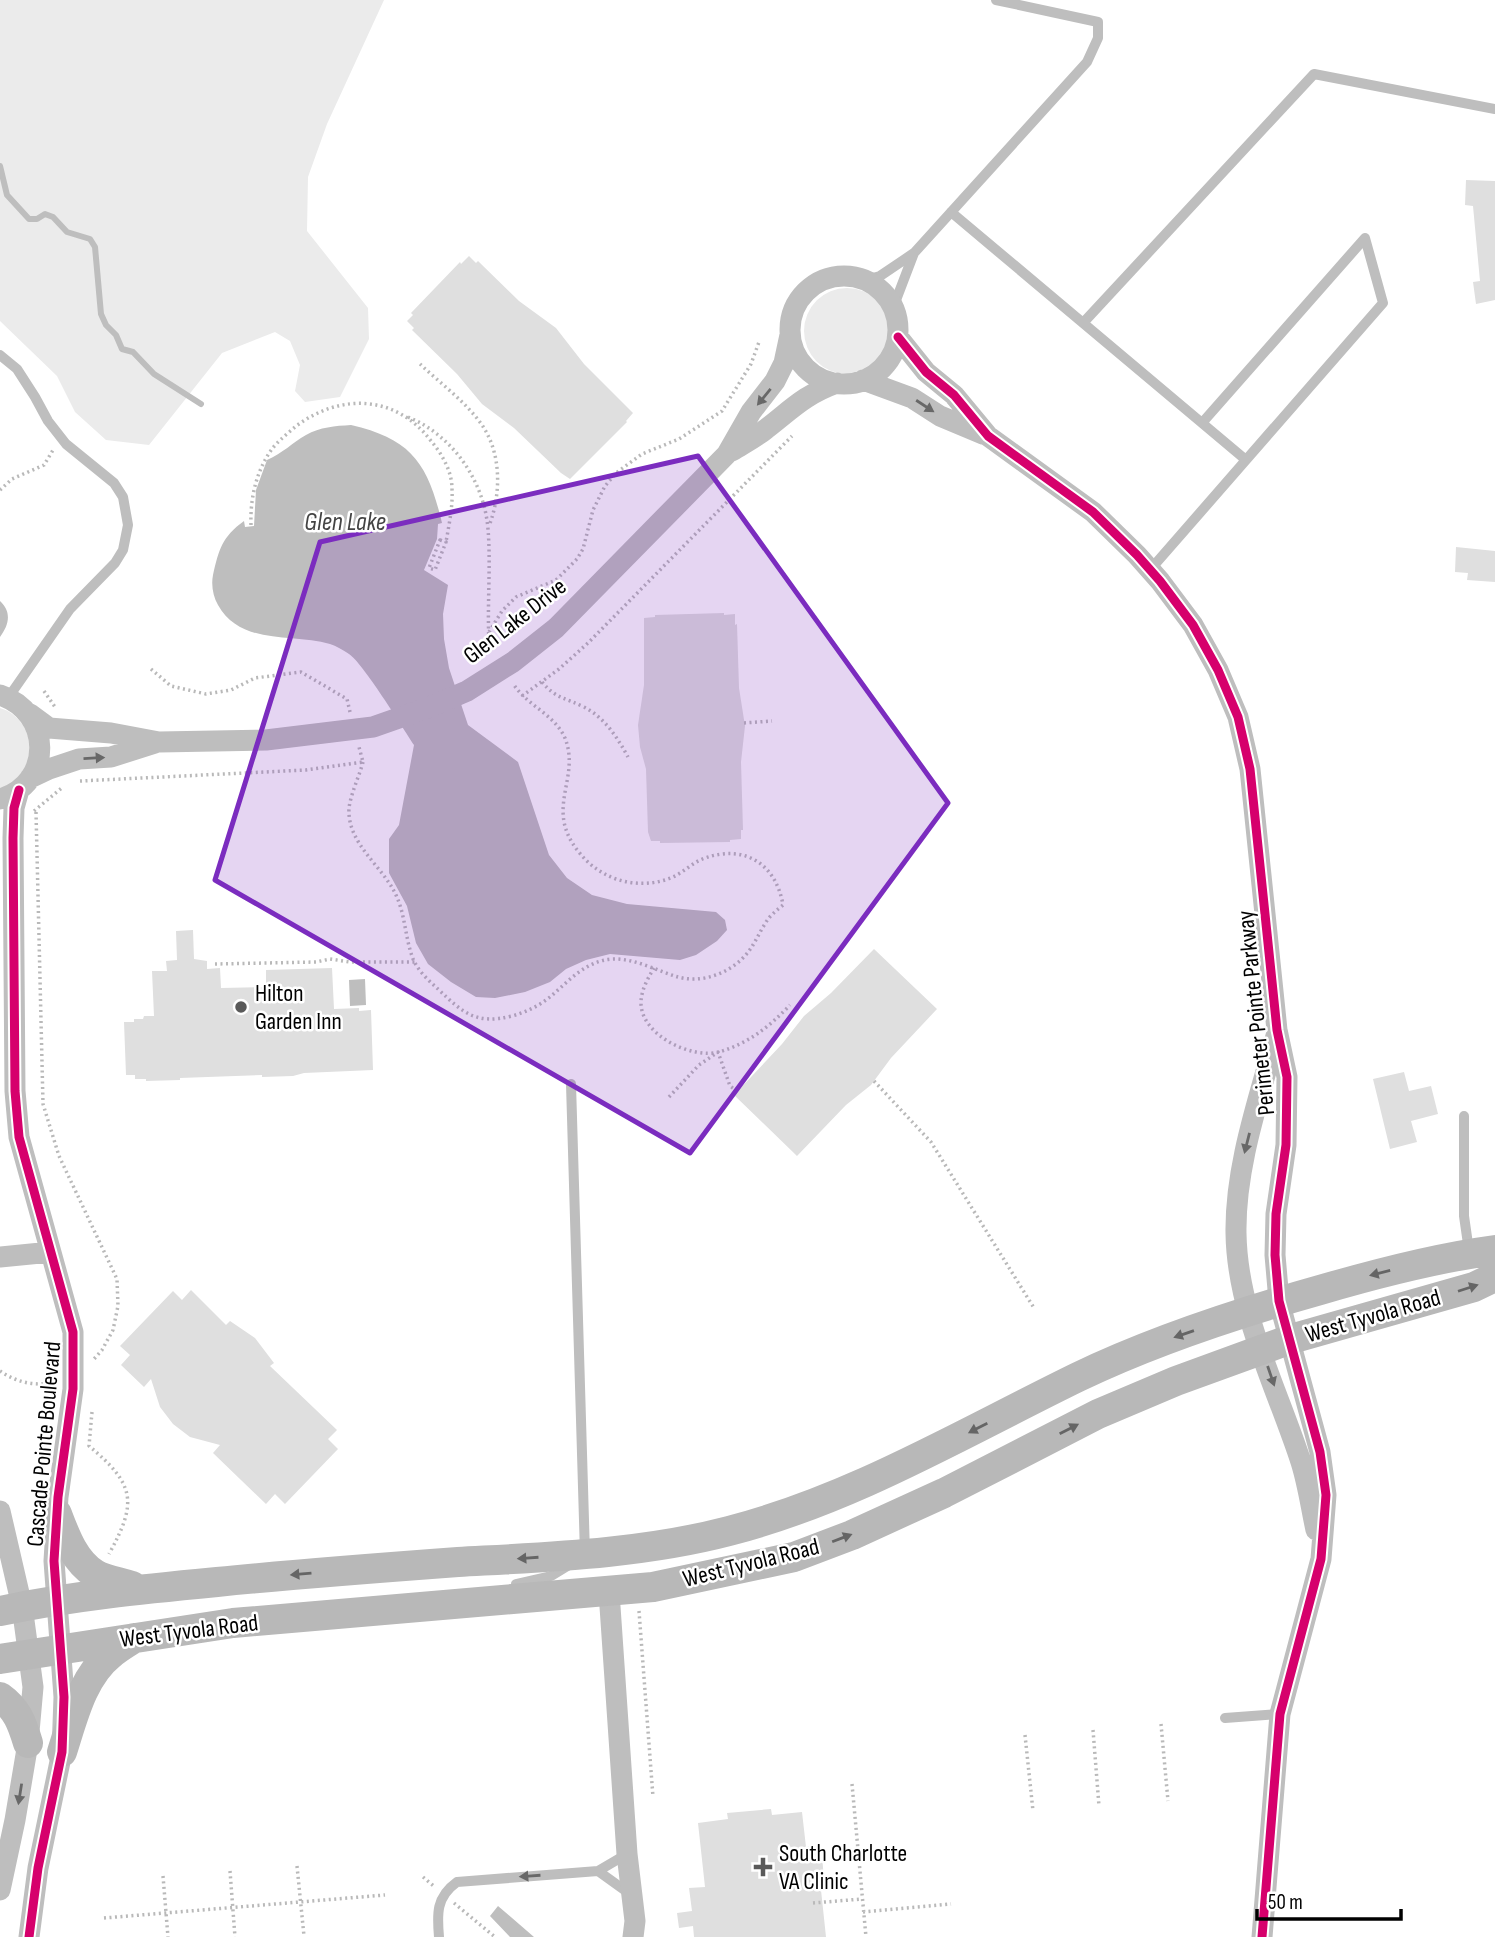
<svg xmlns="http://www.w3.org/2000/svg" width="1495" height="1937" viewBox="0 0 1495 1937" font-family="'Sofia Sans Condensed',sans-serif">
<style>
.green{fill:#ebebeb}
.water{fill:#bebebe}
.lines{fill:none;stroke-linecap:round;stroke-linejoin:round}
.stream{stroke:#bebebe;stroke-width:6}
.building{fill:#dfdfdf}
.path{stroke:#b9b9b9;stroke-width:3.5;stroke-dasharray:2 3.5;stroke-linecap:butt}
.lane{stroke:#bebebe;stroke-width:10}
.street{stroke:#bebebe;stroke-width:21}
.secondary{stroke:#b8b8b8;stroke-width:30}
.cycleway-casing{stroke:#fff;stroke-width:13}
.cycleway{stroke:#d6006c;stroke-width:9}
.oneway{fill:#686868}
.oneway2{fill:#656565}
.marked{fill:#7b2cbf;fill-opacity:0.2;stroke:#7b2cbf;stroke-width:5;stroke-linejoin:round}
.poi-dot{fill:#595959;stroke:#fff;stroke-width:2.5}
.labels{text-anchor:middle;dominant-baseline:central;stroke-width:5;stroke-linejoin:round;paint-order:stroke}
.street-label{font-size:24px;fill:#000;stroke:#fff}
.poi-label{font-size:24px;fill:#000;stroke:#fff;text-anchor:start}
.water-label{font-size:26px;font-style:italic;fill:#434343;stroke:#fff}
</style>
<rect width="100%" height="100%" fill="#fff"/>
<!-- green -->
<path class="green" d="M0,0H384L327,124L308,177L307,231L368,308L369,339L340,397L305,402L295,391L300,365L290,341L275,332L222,353L149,445L106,440L75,412L57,376L0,321Z
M804 331a43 43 0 1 1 86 0a43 43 0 1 1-86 0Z
M0,708C31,717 41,760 15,781C11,784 5,786 0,789Z"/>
<!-- water -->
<path class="water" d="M351,425C412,439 428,464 442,523L438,524L437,539L424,570L448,585L443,614L444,639L449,668L468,725L518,762L549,855L567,878L592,895L627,904L716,912L725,920L727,930L717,941L696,955L680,960L610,954L586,960L566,969L550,982L525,992L495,998L476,997L451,982L428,964L416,943L407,906L389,873V839L399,825L414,745C403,728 362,662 349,654C343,650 336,646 330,644C292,633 241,646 218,605C213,596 211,585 213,575C219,549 222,537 244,521L245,527L254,526L256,490L267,460C283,453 292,443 306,435C320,427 335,426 351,425Z
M0,601C12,612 9,625 0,637Z
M365,979L366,1005L350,1006L349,980Z
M498,1906L534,1937H510L490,1916Z"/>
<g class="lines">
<!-- stream -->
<path class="stream" d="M0,166L7,195L29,219H37L45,214L53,217L67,232L90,239L95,247L101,314L106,325L116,335L122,349L133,352L154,374L201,404"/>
</g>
<!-- building -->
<path class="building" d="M1466,180L1495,181V300L1476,304L1473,282L1480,281L1473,206L1465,205Z
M469,256L476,263L478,261L519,301L556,328L584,364L633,413L626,421L627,422L570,479L561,473L514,428L482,404L457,374L412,330L414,328L407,321L413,315L411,313L460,262L461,264Z
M1456,547L1495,551V582L1467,580L1468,573L1455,572Z
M724,613V615L735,614V625L737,624L739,688L745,726L741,762L743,830H741V839L730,840V842L660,843V841H651L648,832L646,769L640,747L638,725L644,685V618L655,617V615Z
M193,930L194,959L207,961V969L220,968L221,988L266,987V970L332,968L334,1009L359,1008V1011L371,1010L373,1070L304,1073L293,1076L262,1077V1075L180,1078V1080L146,1081V1079H135V1075H126L124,1022H134V1019H143L144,1016H154L152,971H167L166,961L177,960L176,931Z
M874,949L937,1009L891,1058L871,1085L846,1105L797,1156L734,1095L782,1044L804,1016L831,993Z
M1404,1072L1409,1091L1431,1086L1438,1114L1411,1121L1417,1142L1390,1149L1373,1079Z
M191,1290L226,1325L230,1321L255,1338L274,1363L270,1366L337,1430L328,1439L338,1449L285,1504L275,1494L266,1504L213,1453L220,1445L190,1437L173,1424L160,1407L151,1379L144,1387L121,1365L130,1355L120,1346L173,1291L182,1300Z
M771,1809L772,1815L802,1812L806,1847L821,1845L825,1890H821L826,1937H694L693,1926L679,1928L677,1913L692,1911L689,1888L705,1887L698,1823L728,1819L727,1813Z"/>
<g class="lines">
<!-- path -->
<path class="path" d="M420,364C440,383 466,402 482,425C502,454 501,495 489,526
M408,417C452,435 484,480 488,529C491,566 487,604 489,642L494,651
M0,490L12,479L44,465L53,450
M251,525C250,499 256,471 272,449C278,441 287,434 295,427C339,393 396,394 431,441C442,454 452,471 452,489C453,506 449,525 446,542
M440,540L446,542L435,570L429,568Z
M489,632L502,611L516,597L556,580L577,559L583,549L593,510L605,486L616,473L642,454L679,439L722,411L751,364L759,342
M151,669L171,686L206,694L231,690L255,678L301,672L347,699L350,712
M542,682C556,699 566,698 584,707C605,718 617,737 628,757
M44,691L55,707
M522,696L559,669L588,643L792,436
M744,723L772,721
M363,762C359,777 351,793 349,808C347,844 382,865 396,895C405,914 405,936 412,956C416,969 428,980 438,989C463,1013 476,1025 512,1016C526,1012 539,1006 550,997C569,981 585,961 612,959C635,958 657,971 678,977C704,984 733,972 749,951C755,943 759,933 765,924C769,916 776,911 783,905C776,864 745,844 705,858C693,862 684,872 673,877C655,885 634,885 616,879C600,873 588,864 578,851C544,808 581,779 565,738C554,714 528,706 514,685
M80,781L306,770L363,762L359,747
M34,811L63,787
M36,812L43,1104L59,1156L117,1279L118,1306L113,1330L102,1350L94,1359
M215,964L316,962L330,959L350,962H415
M654,968C648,978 641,990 641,1003C641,1035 691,1059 719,1052C749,1043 769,1027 790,1005
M874,1081L931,1142L1034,1308
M669,1097L699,1065L718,1052L730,1086L737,1091
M0,1371C16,1382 35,1387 54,1382
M92,1412L89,1446C136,1485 137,1503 109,1554
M639,1611L653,1797
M1161,1724L1168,1801
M1093,1730L1099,1806
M1025,1735L1033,1811
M852,1784L866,1937
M297,1866L304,1936
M230,1871L235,1937
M163,1876L168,1937
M423,1877L435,1887
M454,1903L495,1937
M813,1903L862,1899
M863,1912L951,1904
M104,1918L385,1895"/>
<!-- lane -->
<path class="lane" d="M951,212L1202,423L1365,238L1383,303L1150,570
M866,280L880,276L914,253L1087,62L1098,38V22L996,0
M893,308L914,253
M1083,323L1314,74L1495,109
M0,355L17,369L35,397L48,421L66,444L114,483L123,497L128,525L123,550L115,563L70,609L8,698
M1202,423L1246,460
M571,1084L585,1554
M1464,1116V1216L1469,1251
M516,1584L551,1576L569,1565
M1225,1718L1280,1714
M598,1871L630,1894
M439,1937C437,1914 436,1897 457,1882L598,1871L627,1854"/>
<!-- street -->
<path class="street" d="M790 330a54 54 0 1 1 108 0a54 54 0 1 1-108 0Z
M898,337L926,372L954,395L988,436L1093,512L1137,555L1160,581L1193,625L1218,670L1238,717L1250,769L1277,1030L1287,1077L1286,1145L1276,1214L1275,1255L1279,1301L1320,1452L1326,1495L1321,1559L1280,1714L1262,1937
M863,380L912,398L940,416L983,434
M732,451C743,444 755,438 766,429C792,409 804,395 837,383
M0,695C52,712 54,783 0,799
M30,714L49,728L111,733L159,742L266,740L373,727L430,707L467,691L513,662L556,628L727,454L751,412L775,381L784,363L790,335
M30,778L49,769L79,759L111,757L155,743
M19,790L14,808L13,838L15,1091L19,1137L73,1332V1389L58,1497L54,1561L64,1697L62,1752L38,1868L29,1937
M1276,1036C1259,1099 1235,1166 1236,1233C1237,1312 1277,1388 1301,1462C1308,1484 1311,1507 1316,1530
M0,1257L51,1252
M0,1511L22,1606L33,1687L28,1743L15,1820L0,1890
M609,1592L627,1854L635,1921L633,1937"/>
<!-- secondary -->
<path class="secondary" d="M57,1514C65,1535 74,1561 95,1574C105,1580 120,1582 132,1586
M0,1611C71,1596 144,1589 217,1582C297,1574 377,1568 458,1562C548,1557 641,1554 729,1531C853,1499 963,1433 1078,1377C1155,1340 1238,1313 1320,1290C1378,1273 1435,1258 1495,1250
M0,1659L233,1623L653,1587L794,1557L852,1535L944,1493L1098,1414L1176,1381L1291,1339L1474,1287L1495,1277
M0,1697C17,1709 22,1723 28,1743
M62,1752C73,1718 82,1677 111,1654C118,1648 127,1643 134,1638"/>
<!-- cycleway casing -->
<g class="cycleway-casing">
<path id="cycleway" d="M898,337L926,372L954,395L988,436L1093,512L1137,555L1160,581L1193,625L1218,670L1238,717L1250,769L1277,1030L1287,1077L1286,1145L1276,1214L1275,1255L1279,1301L1320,1452L1326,1495L1321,1559L1280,1714L1262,1937
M19,790L14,808L13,838L15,1091L19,1137L73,1332V1389L58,1497L54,1561L64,1697L62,1752L38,1868L29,1937"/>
</g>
<!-- cycleway -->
<use href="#cycleway" class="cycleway"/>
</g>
<!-- one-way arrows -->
<defs><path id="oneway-solid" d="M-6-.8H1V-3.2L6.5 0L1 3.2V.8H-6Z" transform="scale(1.75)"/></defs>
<g class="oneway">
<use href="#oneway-solid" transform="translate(764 397) rotate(129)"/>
<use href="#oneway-solid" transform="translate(925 406) rotate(33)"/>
<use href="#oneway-solid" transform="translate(94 758) rotate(-3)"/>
<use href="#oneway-solid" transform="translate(1247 1143) rotate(104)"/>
<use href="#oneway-solid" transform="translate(1271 1376) rotate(71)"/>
<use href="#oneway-solid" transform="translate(20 1794) rotate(99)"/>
<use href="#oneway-solid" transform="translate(530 1876) rotate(176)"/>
</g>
<g class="oneway2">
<use href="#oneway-solid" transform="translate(1380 1273) rotate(166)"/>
<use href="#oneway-solid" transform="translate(1468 1288) rotate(-18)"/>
<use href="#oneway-solid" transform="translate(1184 1334) rotate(161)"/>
<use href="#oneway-solid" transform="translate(978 1428) rotate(153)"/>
<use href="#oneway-solid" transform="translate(1069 1429) rotate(-27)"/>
<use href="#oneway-solid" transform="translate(842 1538) rotate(-21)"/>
<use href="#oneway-solid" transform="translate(528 1558) rotate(176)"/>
<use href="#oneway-solid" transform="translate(301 1574) rotate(175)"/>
</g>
<!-- marked area -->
<path class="marked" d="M698,456L948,803L690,1153L215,880L320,542Z"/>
<!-- markers -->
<g class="poi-dot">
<circle cx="241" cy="1007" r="7"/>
<path d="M759.5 1856.5h7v7h7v7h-7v7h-7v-7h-7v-7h7z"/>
</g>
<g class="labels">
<!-- street labels -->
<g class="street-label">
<text transform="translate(515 621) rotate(-38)">Glen Lake Drive</text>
<text transform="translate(1256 1013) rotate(-96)">Perimeter Pointe Parkway</text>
<text transform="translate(1373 1316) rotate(-16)">West Tyvola Road</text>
<text transform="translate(44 1444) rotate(-85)">Cascade Pointe Boulevard</text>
<text transform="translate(751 1563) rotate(-14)">West Tyvola Road</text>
<text transform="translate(189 1631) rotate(-7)">West Tyvola Road</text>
</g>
<!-- poi labels -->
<g class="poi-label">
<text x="255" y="993">Hilton<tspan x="255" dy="28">Garden Inn</tspan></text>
<text x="779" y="1853">South Charlotte<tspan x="779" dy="28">VA Clinic</tspan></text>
</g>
<!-- water labels -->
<g class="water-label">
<text x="345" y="522">Glen Lake</text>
</g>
</g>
<!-- scale -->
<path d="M1257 1909v10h144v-10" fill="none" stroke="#000000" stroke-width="3.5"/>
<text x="1268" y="1909" font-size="21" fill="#000000" stroke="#ffffff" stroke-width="5" paint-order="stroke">50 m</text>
</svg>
